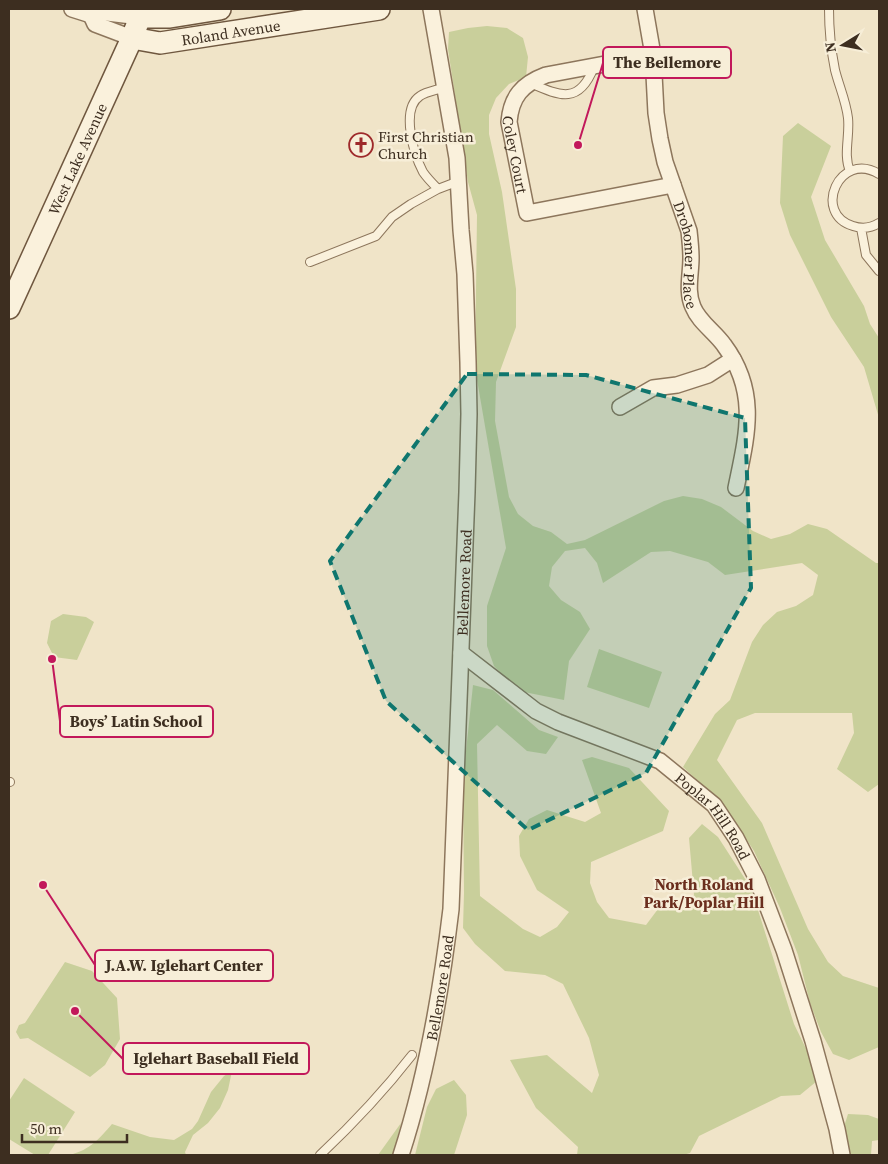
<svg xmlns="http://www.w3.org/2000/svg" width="888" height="1164" viewBox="0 0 888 1164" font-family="'Source Serif 4',serif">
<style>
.green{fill:#c9cf9b}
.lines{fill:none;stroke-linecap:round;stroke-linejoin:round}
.lane-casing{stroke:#8d765c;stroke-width:10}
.street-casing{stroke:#8d765c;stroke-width:18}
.secondary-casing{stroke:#6f573f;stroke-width:24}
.lane{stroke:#faf1dc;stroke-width:8}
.street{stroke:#faf1dc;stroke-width:15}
.secondary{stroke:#faf1dc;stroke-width:21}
.marked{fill:#0f766e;fill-opacity:0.2;stroke:#0f766e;stroke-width:4;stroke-dasharray:10 6;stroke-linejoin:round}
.labels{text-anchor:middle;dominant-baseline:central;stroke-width:5;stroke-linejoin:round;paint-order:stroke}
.street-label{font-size:15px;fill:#3d2e20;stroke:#f7eed8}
.poi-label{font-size:15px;fill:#3d2e20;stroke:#f7eed8;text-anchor:start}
.neighbourhood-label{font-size:16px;font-weight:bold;fill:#6b2e1e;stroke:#f7eed8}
.leader{fill:none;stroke:#c2185b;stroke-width:2}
.callout-dot{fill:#c2185b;stroke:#f7eed8;stroke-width:2}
.callout{fill:#f7eed8;stroke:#c2185b;stroke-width:2}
.callout-label{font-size:16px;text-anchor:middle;font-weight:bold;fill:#3d2e20}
</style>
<rect width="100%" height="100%" fill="#f0e4c8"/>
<!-- green -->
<path class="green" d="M487,26L507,28L523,38L528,57L526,77L509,84L496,98L489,115V134L502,192L516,289V327L496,382L495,421L509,497L518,514L533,526L551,532L567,544L585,540L664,501L683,496L702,499L721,507L753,531L771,539L790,534L808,524L827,529L876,563H879V784L868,792L837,769L854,733L852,713H755L737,720L717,760L762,823L808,929L828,962L843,976L879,988V1047L849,1060L833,1054L821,1032L810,1003L798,955L780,908L754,851L724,805L683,767L715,714L730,700L752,642L763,625L777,612L796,606L813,595L818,575L802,563L725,575L708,562L670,551L651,552L603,583L597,563L585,548L565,551L552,567L549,586L561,600L580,612L590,629L569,661L564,700L524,692L508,681L494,666L487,646V606L506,548L475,368L477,215L468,182L448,49L449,32L468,28Z
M798,123L831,146L811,197L825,240L864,306L870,324L879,338V418L864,367L831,317L790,235L780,203L783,136Z
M63,614L86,617L94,622L77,660L54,657L47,643L51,621Z
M599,649L662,672L649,708L587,687Z
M473,685L493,690L539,730L558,737L546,754L527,751L497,725L477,744L480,896L523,929L540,937L557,927L569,912L537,890L520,856L519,836L529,819L547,810L585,822L601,813L582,760L592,757L629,768L669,811L663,831L591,862L590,883L597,902L609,918L646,925L658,909L694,895L689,838L702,824L718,837L751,888L794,1024L812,1061L817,1081L800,1095L781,1096L699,1136L690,1153L683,1155H577L578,1147L536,1108L510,1060L547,1055L592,1093L599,1075L589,1038L563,984L545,975L505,971L475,944L463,928L464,893L463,780Z
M65,962L92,971L117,998L120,1039L105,1065L90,1077L28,1038L20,1039L16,1032L19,1025L25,1023Z
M232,1071L228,1090L220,1108L208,1123L193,1135L185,1152L186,1155H70C91,1149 98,1140 112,1124L150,1137L174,1140L192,1129L198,1121L211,1092L224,1076Z
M24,1078L75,1112L48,1155H35L9,1139V1101Z
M454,1080L466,1095L467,1115L454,1155H415L427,1107L436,1089Z
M848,1114L868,1115L879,1119V1140L872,1141L871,1155H849L842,1133Z
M401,1123L393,1155H378Z"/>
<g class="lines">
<!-- lane casing -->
<g class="lane-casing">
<path id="lane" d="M829,9C829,29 831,50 835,70C839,86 846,101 848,118C850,136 843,155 850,171
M530,83C560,96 579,105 594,67
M879,174C839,150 812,214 853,226C862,229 871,228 879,223
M438,189C433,184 427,178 423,172C414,155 400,109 420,96C427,91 438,90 445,87
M861,228L866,255L879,271
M310,262L376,236L392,217L411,204L438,189L459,181
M9,782H10
M320,1155C353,1124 384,1091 412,1055"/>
</g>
<!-- street casing -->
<g class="street-casing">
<g id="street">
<path d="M72,9L91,15L99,12L140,17"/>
<path id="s1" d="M645,9L653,55L656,113L660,139L665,162L689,231C690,240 691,249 691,258C691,274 686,292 693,307C699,322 715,332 724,345C759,392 747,435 736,488"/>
<path d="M91,15L95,24L132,38"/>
<path id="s2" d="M653,55L546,75C522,84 511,97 509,122L527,213L673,185"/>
<path d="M620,407L653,388L677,385L708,375L733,359"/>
<path id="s3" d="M461,653L536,711L558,722L660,761L714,805L736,838L757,879L784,950L813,1041L837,1129L842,1155"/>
<path id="s4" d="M401,1155C427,1075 441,993 451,909L467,492L469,414L468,362L465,274L461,230L457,158L431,9"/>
</g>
</g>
<!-- secondary casing -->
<g class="secondary-casing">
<g id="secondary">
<path d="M140,17H170L220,9"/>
<path id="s5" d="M132,38L160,43L379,9"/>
<path id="s6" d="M9,308L132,38L143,9"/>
</g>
</g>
<!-- lane -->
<use href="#lane" class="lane"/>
<!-- street -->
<use href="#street" class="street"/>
<!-- secondary -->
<use href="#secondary" class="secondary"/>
</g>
<!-- marked area -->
<path class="marked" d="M467,374L586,375L745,418L751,588L646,773L528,830L386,701L330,561Z"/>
<!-- icons -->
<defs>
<g id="church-ring" transform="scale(1.25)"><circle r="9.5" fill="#f7eed8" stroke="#9e2a2b" stroke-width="1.5"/><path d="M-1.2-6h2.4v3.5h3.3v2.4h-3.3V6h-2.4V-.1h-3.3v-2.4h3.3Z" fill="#9e2a2b"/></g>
</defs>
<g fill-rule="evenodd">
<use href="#church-ring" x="361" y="145"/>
</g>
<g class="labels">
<!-- street labels -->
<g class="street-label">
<text stroke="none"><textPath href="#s5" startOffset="100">Roland Avenue</textPath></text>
<text stroke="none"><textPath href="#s2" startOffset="206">Coley Court</textPath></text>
<text stroke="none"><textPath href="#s6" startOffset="164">West Lake Avenue</textPath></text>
<text stroke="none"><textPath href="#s1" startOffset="251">Drohomer Place</textPath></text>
<text stroke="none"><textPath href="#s4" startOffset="578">Bellemore Road</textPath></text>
<text stroke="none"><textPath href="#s3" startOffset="306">Poplar Hill Road</textPath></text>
<text stroke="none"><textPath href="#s4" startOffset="172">Bellemore Road</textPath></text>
</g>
<!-- poi labels -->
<g class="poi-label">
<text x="378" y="136">First Christian<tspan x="378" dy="17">Church</tspan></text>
</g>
<!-- neighbourhood labels -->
<g class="neighbourhood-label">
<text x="704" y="884">North Roland<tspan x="704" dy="18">Park/Poplar Hill</tspan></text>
</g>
</g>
<!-- callouts -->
<path class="leader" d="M578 145L603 63M52 659L60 721M43 885L95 965M75 1011L123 1059"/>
<g class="callout-dot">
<circle cx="578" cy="145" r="5"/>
<circle cx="52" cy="659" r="5"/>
<circle cx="43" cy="885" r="5"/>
<circle cx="75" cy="1011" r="5"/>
</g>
<g class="callout">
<rect x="603" y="47" width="128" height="31" rx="5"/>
<rect x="60" y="706" width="153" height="31" rx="5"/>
<rect x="95" y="950" width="178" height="31" rx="5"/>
<rect x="123" y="1043" width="186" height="31" rx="5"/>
</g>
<g class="callout-label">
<text x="667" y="68">The Bellemore</text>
<text x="136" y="727">Boys’ Latin School</text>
<text x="184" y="971">J.A.W. Iglehart Center</text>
<text x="216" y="1064">Iglehart Baseball Field</text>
</g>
<!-- border -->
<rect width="888" height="1164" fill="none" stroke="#3d2e20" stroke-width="20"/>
<!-- north arrow -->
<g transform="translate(843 45) rotate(260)" stroke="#f7eed8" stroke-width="4" paint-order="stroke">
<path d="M0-4L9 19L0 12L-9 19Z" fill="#3d2e20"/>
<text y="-8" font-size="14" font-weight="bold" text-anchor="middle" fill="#3d2e20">N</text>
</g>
<!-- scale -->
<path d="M22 1134v8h105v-8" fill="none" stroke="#3d2e20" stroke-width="2.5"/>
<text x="30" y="1134" font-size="15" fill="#3d2e20" stroke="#f7eed8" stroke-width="4" paint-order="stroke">50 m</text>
</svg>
